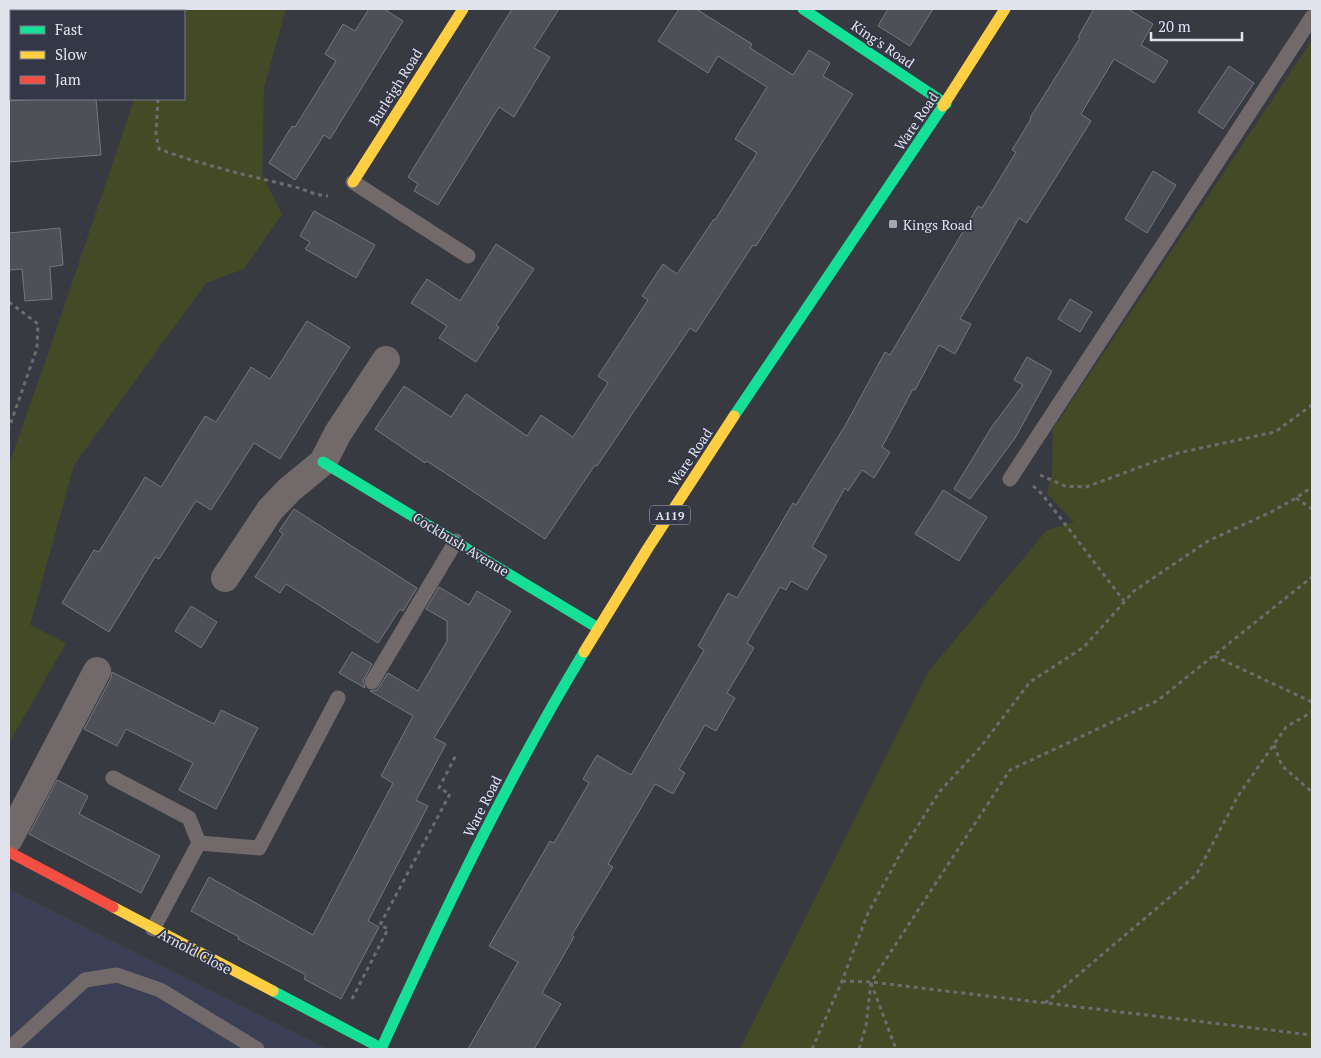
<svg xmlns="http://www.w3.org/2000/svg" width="1321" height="1058" viewBox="0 0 1321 1058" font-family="'PT Serif',serif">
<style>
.built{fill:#3b3f53}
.green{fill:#444a25}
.building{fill:#4f5057;stroke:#75777e}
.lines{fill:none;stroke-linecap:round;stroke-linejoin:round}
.path{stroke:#706b6e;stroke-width:3;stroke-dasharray:4 4;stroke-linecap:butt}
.lane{stroke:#72696a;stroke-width:15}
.street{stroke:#72696a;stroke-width:28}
.fast{stroke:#16e098;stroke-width:11}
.slow{stroke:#ffcf43;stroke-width:11}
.jam{stroke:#f24e42;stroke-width:11}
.poi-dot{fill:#a5a7b0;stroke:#343746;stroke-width:2}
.labels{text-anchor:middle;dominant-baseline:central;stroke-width:4;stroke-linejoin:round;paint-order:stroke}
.shield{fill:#343746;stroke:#acafba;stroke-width:1}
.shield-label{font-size:12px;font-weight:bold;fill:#e0e2ec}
.street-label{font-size:14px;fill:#e0e2ec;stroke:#343746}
.poi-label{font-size:14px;fill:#e0e2ec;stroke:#343746;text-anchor:start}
</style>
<rect width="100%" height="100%" fill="#383a42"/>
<!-- built -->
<path class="built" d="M9,889L328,1049H9Z"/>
<!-- green -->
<path class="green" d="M117,9H286L264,87L262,175L282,214L244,269L206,283L74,465L30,625L66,643L9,743V464L56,331L133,102L132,99H184V11H118Z
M1312,40V1049H740L928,672L1047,530L1074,522L1047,494L1052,474L1053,429Z"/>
<!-- building -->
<path class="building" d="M369,9H384L403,21L330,139L324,135L295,180L269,163L292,126L295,127L336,61L325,54L343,24L355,31Z
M512,9H559L534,48L550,57L514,117L499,107L438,205L414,191L418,184L408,177Z
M679,9H696L752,44L750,48L793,75L809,50L830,63L823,76L853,94L756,246L753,245L696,332L690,328L597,466L595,465L545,539L427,461L425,463L375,429L404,386L451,417L466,394L527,436L541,415L573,437L608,383L598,376L648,300L642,296L663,264L677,274L714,219L715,220L757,153L735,139L767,87L718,56L708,73L658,41Z
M888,9H933L910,46L878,26Z
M1094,9H1128L1153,24L1141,45L1168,61L1154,83L1114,59L1081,114L1091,121L1027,223L1019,218L960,319L971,324L955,354L939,345L915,390L913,389L882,447L890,452L874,478L862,470L848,491L845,488L812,547L827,556L807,590L791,581L786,590L780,587L747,643L754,648L727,693L735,698L716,731L705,725L679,769L685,773L673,794L655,784L608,864L613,867L572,935L574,937L542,993L561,1004L534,1049H468L518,962L489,946L550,841L554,843L589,783L583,779L597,755L631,775L704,650L698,646L728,593L737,598L793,503L796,505L846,424L885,352L890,355L978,206L982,208L1016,152L1012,150L1031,119L1030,118L1080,38L1078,37Z
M1229,66L1254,83L1223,129L1198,112Z
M42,99H96L101,155L9,162V101Z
M1153,171L1176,185L1147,233L1125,219Z
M314,211L375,245L356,278L305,249L310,242L300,236Z
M60,228L63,265L50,267L52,299L25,301L22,269L9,270V233Z
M496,244L534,269L496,325L499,327L476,362L439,338L447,326L411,303L427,279L460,301Z
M1070,299L1092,312L1080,332L1058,319Z
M307,321L350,347L280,459L254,443L211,510L196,501L159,559L155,557L109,632L62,603L94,550L99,552L145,477L161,487L205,416L216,422L251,367L270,379Z
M1027,357L1052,371L1015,438L970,499L954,489L991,428L1023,385L1014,380Z
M943,490L987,517L959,561L915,534Z
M294,509L417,588L403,611L400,609L378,643L286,584L280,593L255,577L283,534L279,531Z
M439,587L469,605L477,591L511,611L434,738L446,744L416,800L428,806L368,921L379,927L341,999L304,979L306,975L238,939L239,937L191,911L209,877L313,935L393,783L381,776L413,716L370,691L377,690L388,673L418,691L447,641V621L426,609Z
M191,606L217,622L201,648L175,631Z
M352,652L372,664L363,681L365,688L339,673Z
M112,672L214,724L221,710L258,728L216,809L179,790L193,763L126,729L117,746L84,729L111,678Z
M57,780L88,796L79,814L160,856L141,893L29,834Z"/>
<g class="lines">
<!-- path -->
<path class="path" d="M146,9L147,11
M158,99L156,134L159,149C202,165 246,175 291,186C306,189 312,195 328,196
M9,302L38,324L37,348L9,428
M1040,475L1065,486L1086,487L1178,453L1275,432L1312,405
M1033,486L1042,494L1124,601
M1296,498L1312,509
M1214,656L1312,702
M1274,745L1282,766L1312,792
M842,981L871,982L1312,1035
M871,983L896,1049
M352,999L388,929L380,925L450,794L439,788L456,755
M1045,1003L1196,875L1238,796L1286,727L1312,712
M812,1049L842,981L868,913L903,849L940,791L979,749L1030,682L1084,647L1134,591L1208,541L1271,512L1296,498L1312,487
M859,1049L866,1026L871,982L1010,770L1157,701L1312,577"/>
<!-- lane -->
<path class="lane" d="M353,182L468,256
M1010,479L1312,17
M372,682L456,541
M113,778L189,818L199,843
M153,929L199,843L259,848L338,698
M9,1049L85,980L117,975L160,990L257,1049"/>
<!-- street -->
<path class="street" d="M225,578L270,510L289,490L323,462L338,433L386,360
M9,839L97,671"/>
<!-- fast -->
<path class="fast" d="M803,9L946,104
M734,416L943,106
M323,462L598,628
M273,991L381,1048
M381,1049C443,914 507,779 584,652"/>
<!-- slow -->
<path class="slow" d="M943,106L1005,9
M353,182L463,9
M584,652L648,548L734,416
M113,907L273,991"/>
<!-- jam -->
<path class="jam" d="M9,852L113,907"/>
</g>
<!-- markers -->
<rect class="poi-dot" x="888" y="219" width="10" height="10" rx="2.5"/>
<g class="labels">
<!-- shield labels -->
<rect class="shield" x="650" y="505.5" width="40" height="19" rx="4"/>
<g class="shield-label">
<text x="670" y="515">A119</text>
</g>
<!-- street labels -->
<g class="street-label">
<text transform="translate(883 44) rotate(34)">King's Road</text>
<text transform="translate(395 87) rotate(-58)">Burleigh Road</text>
<text transform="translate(916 121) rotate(-56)">Ware Road</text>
<text transform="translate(690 457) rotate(-56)">Ware Road</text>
<text transform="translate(461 544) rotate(31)">Cockbush Avenue</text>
<text transform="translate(482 806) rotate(-63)">Ware Road</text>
<text transform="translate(195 951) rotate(28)">Arnold Close</text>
</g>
<!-- poi labels -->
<g class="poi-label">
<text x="903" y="224">Kings Road</text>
</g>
</g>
<!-- border -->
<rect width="1321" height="1058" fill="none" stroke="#e0e2ec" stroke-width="20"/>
<!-- legend -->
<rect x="10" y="10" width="175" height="90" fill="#343746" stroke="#797b88"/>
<rect x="20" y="26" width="25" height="8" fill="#16e098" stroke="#797b88"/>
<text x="55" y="35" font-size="15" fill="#e0e2ec">Fast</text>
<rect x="20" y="51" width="25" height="8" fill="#ffcf43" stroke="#797b88"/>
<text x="55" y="60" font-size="15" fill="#e0e2ec">Slow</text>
<rect x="20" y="76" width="25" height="8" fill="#f24e42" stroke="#797b88"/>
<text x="55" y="85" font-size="15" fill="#e0e2ec">Jam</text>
<!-- scale -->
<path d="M1151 32v8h91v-8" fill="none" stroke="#e0e2ec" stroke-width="2.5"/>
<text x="1158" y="32" font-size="15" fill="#e0e2ec" stroke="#343746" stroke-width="4" paint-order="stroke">20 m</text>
</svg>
